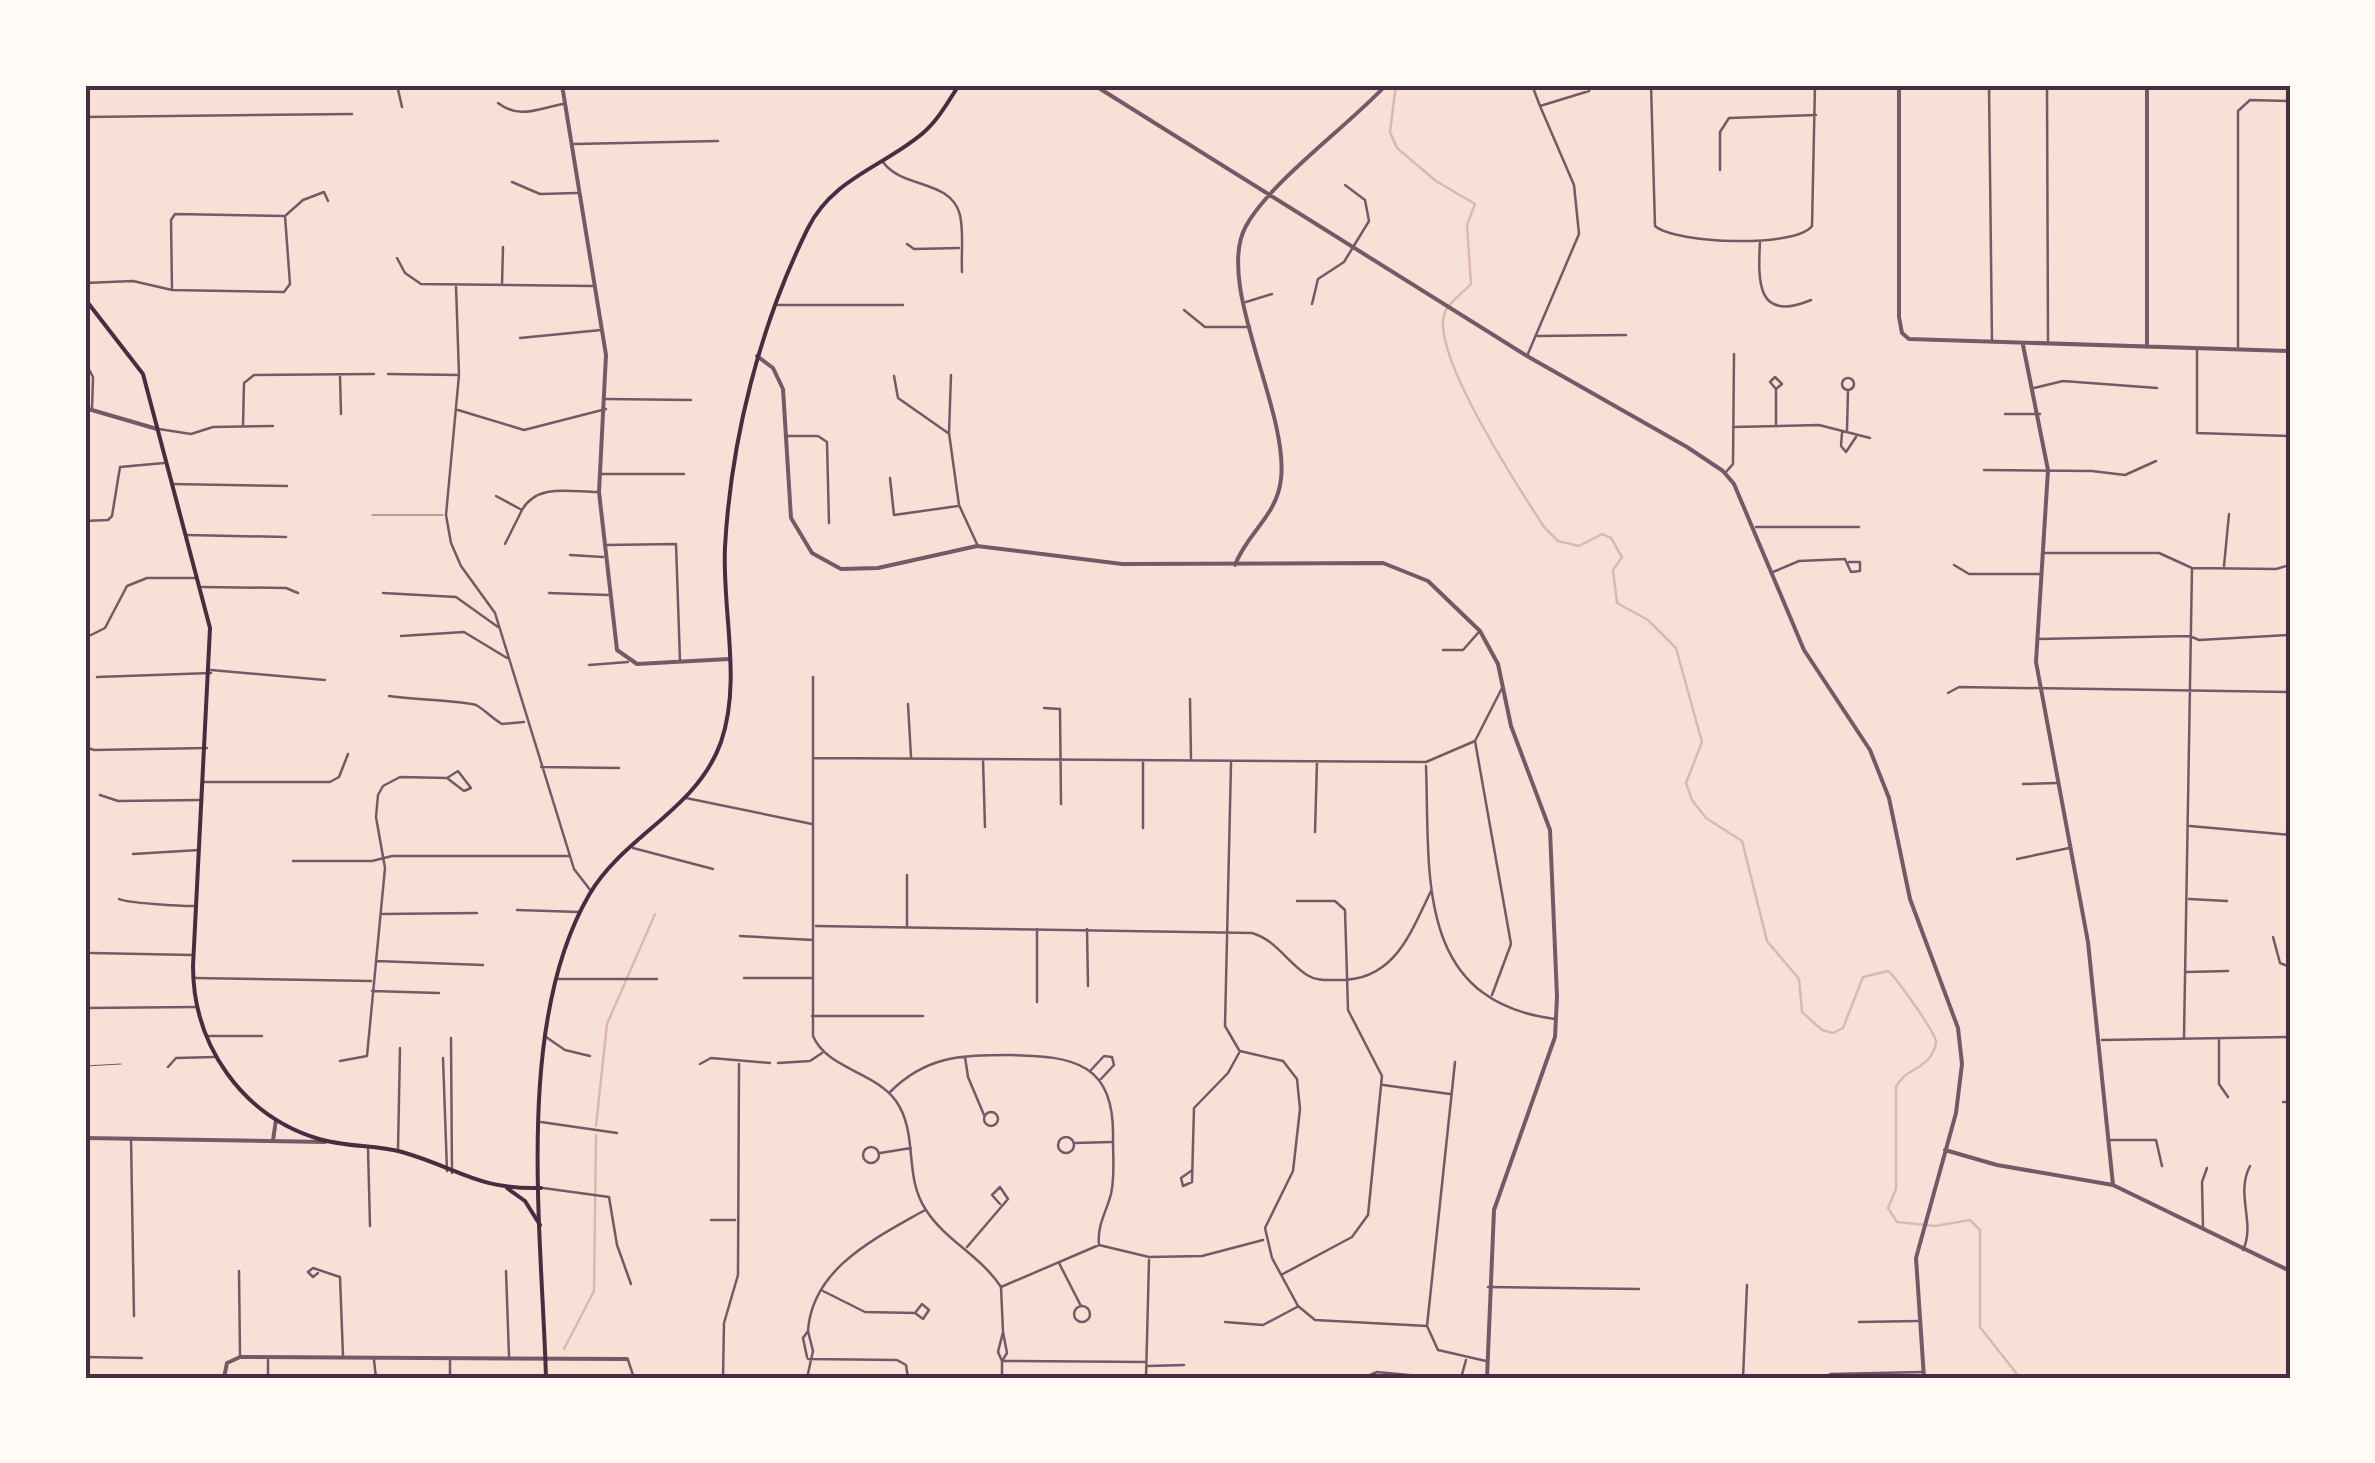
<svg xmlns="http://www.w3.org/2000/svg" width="2375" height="1463" viewBox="0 0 2375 1463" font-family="Helvetica,sans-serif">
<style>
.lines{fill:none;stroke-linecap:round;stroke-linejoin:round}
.stream{stroke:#dcb8b0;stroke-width:2.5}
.service{stroke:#755966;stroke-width:1}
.minor{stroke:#755966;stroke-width:2.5}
.tertiary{stroke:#755966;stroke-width:4}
.secondary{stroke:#4a2c40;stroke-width:4}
.neatline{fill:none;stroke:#4a2c40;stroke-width:4}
</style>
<rect width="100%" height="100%" fill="#f7e1d7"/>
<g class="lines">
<!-- stream -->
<path class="stream" d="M1396,85L1390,132L1397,148L1436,181L1475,204L1467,225L1471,284C1464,292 1449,302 1445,312C1428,351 1521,491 1544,527L1558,541L1579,546L1602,534L1611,538L1622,557L1613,570L1617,603L1648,620L1676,648L1702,742L1686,783L1692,800L1706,818L1742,841L1767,941L1799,979L1802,1012L1822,1030L1833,1033L1843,1028L1863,977L1888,971C1895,976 1936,1033 1936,1042C1936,1046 1933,1053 1930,1057C1920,1071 1904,1070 1896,1087V1189L1888,1208L1897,1222L1935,1226L1970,1220L1980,1230V1327L2020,1378
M596,1126L607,1024L655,914
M564,1349L594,1291L596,1135"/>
<!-- service -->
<path class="service" d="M372,515H443
M85,1066L121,1064"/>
<!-- minor -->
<path class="minor" d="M397,85L402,107
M1532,85L1540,106L1589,91V85
M1651,85L1655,226C1676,244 1796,248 1812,226L1815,85
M1989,85L1992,342
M2047,85L2048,343
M498,103C520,120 539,108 563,104
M85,117L352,114
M574,144L718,141
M883,162C902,189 951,179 960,215C964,233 961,254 962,272
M1720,170V132L1729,118L1816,115
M512,182L540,194L577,193
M1760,241C1758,281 1756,323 1811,300
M907,244L914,249L959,248
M397,258L405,273L421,284L592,286
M85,283L133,281L172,290L284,292L290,284L285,216
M502,285L503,247
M456,286L459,375L446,515L451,543L461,566L495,613L574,869L591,891
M172,289L171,220L175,214L285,216L303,200L324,192L328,201
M1246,302L1272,294
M1312,304L1318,279L1344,262L1369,221L1365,200L1345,185
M778,305H903
M1184,310L1205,327H1250
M1538,336L1626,335
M520,338L601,330
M2238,347V111L2250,100L2290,101
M2197,348V433L2290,436
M1527,356L1579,234L1574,185L1540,106
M85,362L93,377L92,409
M388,374L458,375
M951,375L949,433L959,505L977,544
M340,376L341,414
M894,376L898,398L948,433
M1842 384a6 6 0 1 1 12 0a6 6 0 1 1-12 0Z
M2034,388L2063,381L2157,388
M1776,389L1782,384L1775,377L1770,382L1776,389V424
M606,399L691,400
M458,410L524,430L606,409
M2005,414H2040
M243,426L244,383L254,375L374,374
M1733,427L1819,425L1870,438
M159,429L191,434L213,427L273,426
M1847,430L1848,390
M1842,433L1841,446L1846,452L1856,437
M787,436H818L827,442L829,523
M1984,470L2092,471L2125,475L2156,461
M1726,472L1733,464L1734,354
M601,474H684
M890,478L894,515L958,506
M172,484L287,486
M496,496L522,510C537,483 571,492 597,492
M85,521L108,520L112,516L120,467L164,463
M1756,527H1859
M187,535L286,537
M505,544L522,510
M606,545L676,544L680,661
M2044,553H2159L2192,568L2276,569L2290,565
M570,555L603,557
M1954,565L1969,574H2040
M2224,566L2229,514
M1773,572L1799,561L1845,559L1851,572L1860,571V562H1849
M202,587L286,588L298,593
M383,593L456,597L498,627
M549,593L608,595
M401,636L464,632L507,658
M85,638L105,628L127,586L147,578H197
M2037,639L2190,636L2199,640L2290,635
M1443,650H1463L1478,633
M589,665L628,662
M211,670L325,680
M97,677L211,673
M813,677V1036C827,1069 874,1071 896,1101C919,1134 903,1176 926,1210C945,1240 981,1256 1001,1287L1003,1332
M1948,693L1959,687L2290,692
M389,696C407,699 466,701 476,705C485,710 493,719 502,724L524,722
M1190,699L1191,758
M908,704L911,757
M1044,708L1060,709L1061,804
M1475,741L1511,944L1492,995
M85,747L94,750L207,748
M814,758L1426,762L1475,741L1502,688
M983,760L985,827
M1231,763L1225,1026L1239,1050
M1426,766C1430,874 1414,1001 1555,1019
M541,767L619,768
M204,782H330L339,777L348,754
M2023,784L2056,783
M100,795L118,801L202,800
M686,798L812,824
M2190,826L2290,835
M1143,828V760
M1315,832L1317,762
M2287,834L2290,741
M633,848L713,869
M133,854L199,850
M2017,859L2069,848
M293,861H372L392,856H570
M907,875V926
M119,899C126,903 181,906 194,906
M2189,899L2227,901
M517,910L579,912
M383,914L477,913
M816,926L1252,933C1276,940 1287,962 1307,975C1316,981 1327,980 1337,980C1394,982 1410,934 1431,891
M1037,929V1002
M1087,929L1088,986
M740,936L813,940
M2273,937L2280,963L2290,967
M91,953L192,955
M376,961L483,965
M2187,972L2228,971
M194,978L371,981
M744,978H813
M557,979H657
M372,991L439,993
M85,1008L196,1007
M812,1016H923
M207,1036H262
M546,1037L565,1050L590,1056
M2184,1037L2192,568
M451,1038L452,1173
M2219,1039V1084L2228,1097
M2102,1040L2290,1037
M1240,1051L1283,1061L1297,1079L1300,1109L1293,1171L1265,1228L1272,1258L1298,1306L1315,1320L1427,1326
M965,1057L968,1077L984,1115
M443,1058L447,1171
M340,1061L367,1056L385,868L376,817L378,795L383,786L400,777L447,778L464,791L471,788L458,771L447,778
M1455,1062L1427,1326L1438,1350L1486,1361
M778,1063L810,1061L822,1053
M700,1064L711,1058L770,1063
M168,1067L176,1058L214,1057
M1091,1070L1104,1056L1112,1057L1114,1065L1101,1079
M1383,1085L1450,1094
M890,1092C926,1056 961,1055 1009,1055C1075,1056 1115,1063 1113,1140C1113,1157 1115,1177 1111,1194C1106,1213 1097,1225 1099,1245
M2283,1102H2290
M984 1119a7 7 0 1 1 14 0a7 7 0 1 1-14 0Z
M541,1122L617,1133
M1058 1145a8 8 0 1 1 16 0a8 8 0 1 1-16 0Z
M131,1138L134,1316
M2111,1140H2156L2162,1166
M1075,1143L1111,1142
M863 1155a8 8 0 1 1 16 0a8 8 0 1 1-16 0Z
M368,1148L370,1226
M398,1150L400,1048
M880,1153L911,1148
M1191,1171L1181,1178L1183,1186L1192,1182L1194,1108L1228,1073L1239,1053
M543,1188L609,1197L617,1245L631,1284
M711,1220H735
M2203,1228L2202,1182L2207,1168
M967,1247L1008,1199L1000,1187L992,1195L1000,1204
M2243,1250C2256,1223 2235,1195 2250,1166
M1059,1263L1081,1306
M239,1271L240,1355
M506,1271L509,1356
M318,1273L313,1277L308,1272L313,1268L340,1277L343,1356
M1281,1275L1352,1237L1368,1215L1382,1076L1348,1010L1345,910L1335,901H1297
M1001,1287L1099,1245L1149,1257L1202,1256L1263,1240
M1488,1287L1639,1289
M821,1290L865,1312L915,1313L923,1319L929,1310L922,1304L915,1313
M1074 1314a8 8 0 1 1 16 0a8 8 0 1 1-16 0Z
M1225,1322L1263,1325L1297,1307
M1859,1322L1918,1321
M808,1331C812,1268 876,1238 925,1210
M1003,1332L1007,1353L1002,1361L998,1352Z
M85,1357L142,1358
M808,1359L897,1360L906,1365L908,1378
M374,1360L376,1378
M450,1360V1378
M628,1360L634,1378
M1148,1366L1184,1365
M1830,1374L1922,1372
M268,1378V1360
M723,1378L724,1323L738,1275L739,1064
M807,1378L813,1351L808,1331L803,1338L807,1357
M1002,1378V1361L1146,1362
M1146,1378L1149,1260
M1363,1378L1377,1372L1440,1378
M1461,1378L1466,1360
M1743,1378L1747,1285"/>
<!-- tertiary -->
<path class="tertiary" d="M562,85L606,355L599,492L617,650L637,664L729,659
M1094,85L1527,356L1687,447L1723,471L1734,484L1804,650L1870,750L1889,798L1910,899L1958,1028L1962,1064L1956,1113L1916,1258L1924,1378
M1899,85V317L1902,333L1909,339L2290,351
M2023,345L2048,470L2036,662L2088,942L2113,1185
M2147,345V85
M757,356L773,368L783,389L791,518L812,553L841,569L878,568L977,546L1122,564L1383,563L1428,581L1480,631L1498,664L1511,726L1550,830L1557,997L1555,1037L1494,1210L1487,1378
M85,408L157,429
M1235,565C1247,533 1277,516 1281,479C1289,410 1214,283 1246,226C1270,182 1348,126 1386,85
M85,1138L325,1142
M273,1140L276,1120
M1945,1150L1997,1165L2113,1185L2290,1271
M224,1378L227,1363L240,1357L627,1359"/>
<!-- secondary -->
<path class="secondary" d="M85,299L143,374L210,628L193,966C193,1045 242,1116 319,1139C346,1147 375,1145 402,1152C458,1168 478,1190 541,1188
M507,1188L525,1201L540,1225
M546,1378C542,1233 514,1024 589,895C623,836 697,810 721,742C742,681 722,611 725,547C731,439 760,325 808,228C833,178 883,167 923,133C938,120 948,102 959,85"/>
</g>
<!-- border -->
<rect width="2375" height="1463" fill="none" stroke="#fffaf5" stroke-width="175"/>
<rect x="88" y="88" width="2200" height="1288" class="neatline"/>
</svg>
